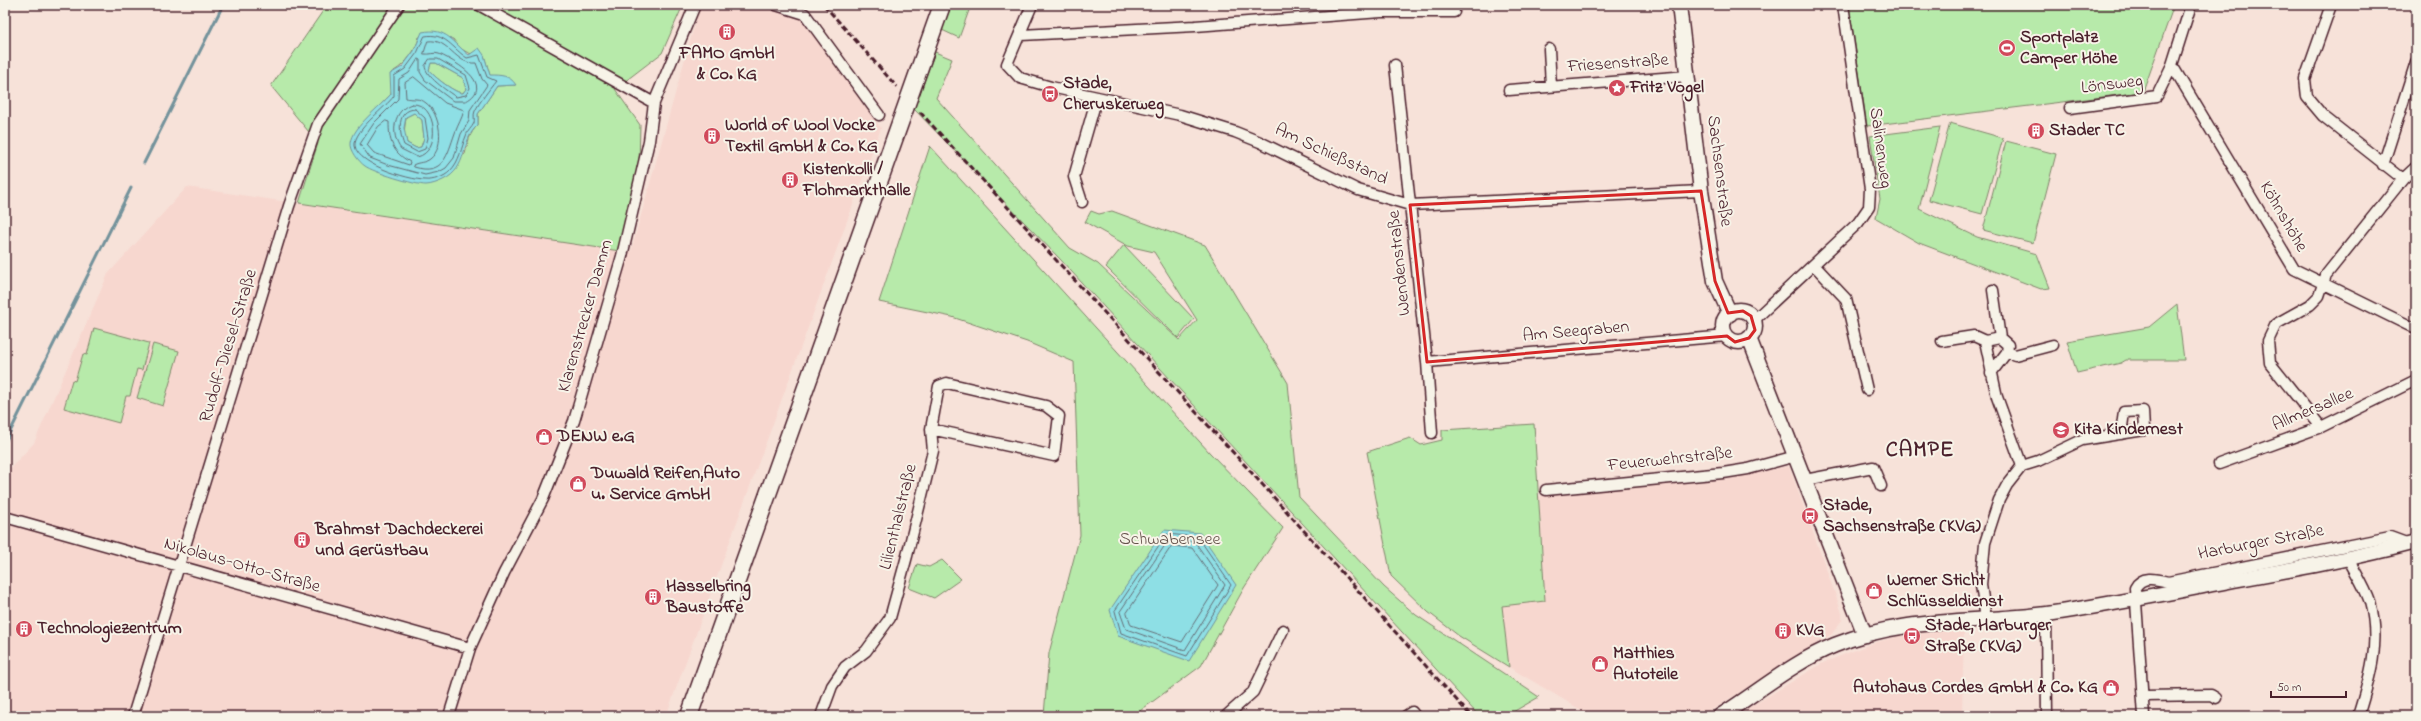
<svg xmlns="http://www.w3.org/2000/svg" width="2421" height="721" viewBox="0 0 2421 721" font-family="'Indie Flower',sans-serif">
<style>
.built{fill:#f7d7cf}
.green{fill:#b7eaaa;stroke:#80846a;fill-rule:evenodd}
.water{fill:#8edfe5;stroke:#73929b;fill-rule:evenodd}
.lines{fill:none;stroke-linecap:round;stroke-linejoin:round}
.shore{stroke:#656c75;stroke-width:1}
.stream{stroke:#73929b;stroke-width:3}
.street-casing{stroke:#4a1f2b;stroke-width:13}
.secondary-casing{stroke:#4a1f2b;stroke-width:17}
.primary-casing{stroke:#4a1f2b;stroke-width:19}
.street{stroke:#f7f3e8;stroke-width:10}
.secondary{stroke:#f7f3e8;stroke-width:14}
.primary{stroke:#f7f3e8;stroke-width:16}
.rail{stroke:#4a1f2b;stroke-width:3;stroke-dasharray:6 3;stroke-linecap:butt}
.marked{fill:none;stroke:#d62828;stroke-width:3;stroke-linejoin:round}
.labels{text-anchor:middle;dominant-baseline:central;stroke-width:4;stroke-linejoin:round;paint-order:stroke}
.poi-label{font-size:18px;font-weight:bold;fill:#4a1f2b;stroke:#f7f3e8;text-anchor:start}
.street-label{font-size:18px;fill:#4a1f2b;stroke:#f7f3e8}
.park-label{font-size:18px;fill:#65524b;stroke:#f7f3e8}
.district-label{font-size:22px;font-weight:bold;letter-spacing:1px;fill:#4a1f2b;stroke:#f7f3e8}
</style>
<rect width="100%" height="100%" fill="#f7e2d9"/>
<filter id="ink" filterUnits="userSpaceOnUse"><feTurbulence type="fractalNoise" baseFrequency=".025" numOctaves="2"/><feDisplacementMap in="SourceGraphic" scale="8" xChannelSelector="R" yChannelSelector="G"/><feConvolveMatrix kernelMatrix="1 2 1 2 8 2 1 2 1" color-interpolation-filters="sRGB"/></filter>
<g filter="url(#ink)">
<!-- built -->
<path class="built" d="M700,5H750L802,17L881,128L666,716H5V474L34,443L108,274L187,187L620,251H631Z
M1789,466L1842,613V620L1832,634L1702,716H1591L1509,667L1501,606L1545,601L1539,496L1727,479Z
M1964,629L1962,716H1735L1823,663L1873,643L1900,636Z"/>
<!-- green -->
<path class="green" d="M327,5H683L662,53L615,89L640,125L639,166L620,251L299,203L318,143L271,86ZM419,37L453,39C462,52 469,55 484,55L490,76L515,85L497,86L478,114V125C469,133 468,143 465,154L416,183L375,170L364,122L391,94L394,71C405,65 417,49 419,37Z
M951,5H971L959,38L942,30Z
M1849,5H2174L2143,92L1867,126Z
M935,52L952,59L936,98L1070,248L1098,264L1179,340L1197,320L1154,252L1128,246L1085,222L1091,211L1099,214L1112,211L1205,245L1288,383L1299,497L1384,587L1416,615L1539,697L1506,716H1479L1060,259L914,109Z
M431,63H436L463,78L466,89L463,93C456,94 433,76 429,70Z
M414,113L422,120L424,138L421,147L416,148L407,143L404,133L406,117Z
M1950,123L2003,138L1982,214L1929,200Z
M1940,127L1919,209L1977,237L2037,254L2050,288L2041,289L1919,243L1876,218L1880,199L1870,136Z
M2006,141L2056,154L2033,243L1983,230Z
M930,146L1210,453L1283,528L1244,588L1201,666L1133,716H1044L1049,653L1080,535L1074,362L1027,342L952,317L879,302Z
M1124,245L1194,319L1178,338L1106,267Z
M2177,304L2184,360H2126L2121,363L2077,373L2067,341L2149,327Z
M94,328L149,343L142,370L137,369L130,396H126L119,423L64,408L72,380L75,381L83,354L87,355Z
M153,344L179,351L163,406L137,398Z
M1534,424L1545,601L1502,606L1509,667L1459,636L1428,612L1391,576L1367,452L1410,438L1421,445L1442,440V430Z
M942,560L961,579L934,598L909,588L917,564L929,567Z"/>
<!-- water -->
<path class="water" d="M422,32C447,27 453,43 469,55L479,48L484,55L490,75C500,75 510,75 516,85L497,86L478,114V125C460,140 469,168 443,180C439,182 431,185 426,185C415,185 373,172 365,166C359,162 350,150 351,143C353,126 380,107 391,94L390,74L402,67L414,51ZM431,63H436L463,78L466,89L463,93C456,94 433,76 429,70ZM414,113L422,120L424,138L421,147L416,148L407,143L404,128L406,117Z
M1164,530L1200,533L1236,585L1189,661L1118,636L1110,610Z"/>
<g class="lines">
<!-- shore -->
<path class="shore" d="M425,36C445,32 453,49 467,58L479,55L487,77L496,81C489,90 480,101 475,111C473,115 475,120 474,123C472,128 467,131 466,136C461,148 460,161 450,171C445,177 432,181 425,180C409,180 351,163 355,142C359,126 384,109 394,96V76L405,69L417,53Z
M428,41C449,38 455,65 476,63L482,79L487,85L470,110L469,121L461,134L454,158L446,168L439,172L425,175L388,165L370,158L360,144L374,123L398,99L399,79L409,73L418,59L420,60V72L425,80L453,101H466C496,85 455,61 439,54C434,52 429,55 424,54Z
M430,59H438L466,75L470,88L466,95L456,97C447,91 425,76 425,66Z
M414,77L445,103L464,110C462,119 458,124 455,133C447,155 444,176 414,167L413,165C418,162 425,163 430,159C446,147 440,113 426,103C419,97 413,100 406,98L405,83Z
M412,104C437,102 442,152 417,157L401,149C390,135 393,109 412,104Z
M415,109L425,118L428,138L425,149L417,152L404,145C399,132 396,110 415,109Z
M386,121L389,122C389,141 392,152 410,162L409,165L374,153L367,145L378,127Z
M1167,534L1198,537L1231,585L1187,656L1121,633L1115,611Z
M1169,540L1195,542L1225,585L1185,650L1126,629L1120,612Z
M1172,546L1192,548L1218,585L1182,642L1131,625L1127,613Z"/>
<!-- stream -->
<path class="stream" d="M144,163L223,5
M5,442L131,188"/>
<!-- street casing -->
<g class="street-casing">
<path id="street" d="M776,5L805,14L879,115
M1032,5L1007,64L1020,78L1051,87L1180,115L1235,132L1260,142L1358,190L1410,205L1701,191
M2331,5L2305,79L2307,97L2323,116L2403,179
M1021,35L1195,26L1381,12H1454
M1549,49L1551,86
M1395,65L1427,362L1432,433
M2172,65L2294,269L2416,329
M1509,90L1688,76
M654,103L695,5
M2070,108L2157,96L2172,65L2191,5
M2383,165L2416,62
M1082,202L1074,177L1097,97
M1814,265L1846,299L1867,390
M1993,290L2000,338
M1754,320L1858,223L1869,207L1870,189L1843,5
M1942,341L1974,336L1985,341
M1985,341L1997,397L2022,466
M1985,341L2000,338L2008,345L2007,352L1991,373
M2007,352L2015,355L2053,345
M1427,362L1727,336
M2321,427L2270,363L2268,341L2276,324L2310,305L2319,296L2326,275L2403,179L2416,167
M2219,464L2321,427L2416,380
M1805,480L1873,467L1881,486
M1546,490L1723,473L1748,469L1796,456
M5,517L470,648
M2348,558C2355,572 2365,587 2370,602C2381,642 2370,678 2358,716
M2046,614L2047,716
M1986,619L1981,585L1985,543L1999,500L2007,485L2022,466L2038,461L2082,440L2144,430L2143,411L2124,412L2121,434
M2144,696L2211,695L2216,698
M133,716L289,206L318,124L399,5
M449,716L470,648L504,573L543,499L574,421L622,256L649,141L654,103L479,5
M821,716L832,686L845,667L866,651L890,618L907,556L933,451L931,429L939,386L947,383L1046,406L1059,416L1054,456L931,429
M1226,716L1253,692L1283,630
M1406,716L1412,712L1415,716
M2144,716L2135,588C2142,575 2156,579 2168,582L2390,537L2409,544"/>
</g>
<!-- secondary casing -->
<g class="secondary-casing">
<path id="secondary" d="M1679,5L1701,191L1715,281L1730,314
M1723 326a16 16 0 1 1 32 0a16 16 0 1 1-32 0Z
M1749,338L1865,635
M1720,716C1757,693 1793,662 1835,645C1902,617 1976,623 2047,614C2109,605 2172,592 2234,580C2295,569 2356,558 2416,542"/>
</g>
<!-- primary casing -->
<g class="primary-casing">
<path id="primary" d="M689,716L942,5"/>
</g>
<!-- street -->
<use href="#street" class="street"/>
<!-- secondary -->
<use href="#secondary" class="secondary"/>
<!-- primary -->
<use href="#primary" class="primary"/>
<!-- rail -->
<path class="rail" d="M824,5L897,87
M920,112L1251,472L1471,716"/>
</g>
</g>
<!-- marked area -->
<path class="marked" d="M1701,191L1715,281L1728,313L1743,311L1751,316L1755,330L1749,338L1735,342L1727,336L1427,362L1410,205Z"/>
<!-- icons -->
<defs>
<g id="building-disc" transform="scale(0.9)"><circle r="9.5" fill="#d1495b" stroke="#f7f3e8"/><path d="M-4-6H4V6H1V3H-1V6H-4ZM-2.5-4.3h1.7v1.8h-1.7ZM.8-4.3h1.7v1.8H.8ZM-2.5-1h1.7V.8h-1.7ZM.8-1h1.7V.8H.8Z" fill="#fff"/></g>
<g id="stadium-disc" transform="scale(0.9)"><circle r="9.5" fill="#d1495b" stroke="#f7f3e8"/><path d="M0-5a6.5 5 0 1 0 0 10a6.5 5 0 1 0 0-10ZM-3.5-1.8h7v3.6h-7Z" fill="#fff"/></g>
<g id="sight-disc" transform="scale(0.9)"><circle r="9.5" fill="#d1495b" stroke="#f7f3e8"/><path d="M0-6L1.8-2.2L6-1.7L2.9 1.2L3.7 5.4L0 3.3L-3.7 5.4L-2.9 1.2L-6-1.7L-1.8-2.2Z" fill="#fff"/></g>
<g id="bus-disc" transform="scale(0.9)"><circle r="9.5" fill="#d1495b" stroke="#f7f3e8"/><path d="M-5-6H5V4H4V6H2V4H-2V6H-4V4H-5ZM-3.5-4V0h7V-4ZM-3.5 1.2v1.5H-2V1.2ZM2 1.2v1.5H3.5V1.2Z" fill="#fff"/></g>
<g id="school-disc" transform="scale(0.9)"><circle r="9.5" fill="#d1495b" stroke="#f7f3e8"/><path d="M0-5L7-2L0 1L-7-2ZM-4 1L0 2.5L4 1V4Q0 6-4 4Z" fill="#fff"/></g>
<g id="shop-disc" transform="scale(0.9)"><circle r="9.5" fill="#d1495b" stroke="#f7f3e8"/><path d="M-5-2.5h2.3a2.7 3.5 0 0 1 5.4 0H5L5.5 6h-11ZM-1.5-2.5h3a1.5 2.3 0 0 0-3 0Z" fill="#fff"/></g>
</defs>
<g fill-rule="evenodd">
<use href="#building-disc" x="727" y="32"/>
<use href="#stadium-disc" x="2007" y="48"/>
<use href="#sight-disc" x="1617" y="88"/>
<use href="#bus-disc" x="1050" y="94"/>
<use href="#building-disc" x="2036" y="131"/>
<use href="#building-disc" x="712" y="136"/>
<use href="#building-disc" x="790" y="180"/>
<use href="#school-disc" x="2061" y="430"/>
<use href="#shop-disc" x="544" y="437"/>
<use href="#shop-disc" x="578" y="484"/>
<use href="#bus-disc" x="1810" y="516"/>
<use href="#building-disc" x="302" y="540"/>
<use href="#shop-disc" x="1874" y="591"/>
<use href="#building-disc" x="653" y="597"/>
<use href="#building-disc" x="24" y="629"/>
<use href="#building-disc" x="1783" y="631"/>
<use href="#bus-disc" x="1912" y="636"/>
<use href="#shop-disc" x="1600" y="664"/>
<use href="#shop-disc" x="2111" y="688"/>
</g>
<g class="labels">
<!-- poi labels -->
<g class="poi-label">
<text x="2020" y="38">Sportplatz<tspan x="2020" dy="21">Camper Höhe</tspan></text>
<text x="727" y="54" text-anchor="middle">FAMO GmbH<tspan x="727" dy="21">&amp; Co. KG</tspan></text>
<text x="1063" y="84">Stade,<tspan x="1063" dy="21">Cheruskerweg</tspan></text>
<text x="1630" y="88">Fritz Vogel</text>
<text x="725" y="126">World of Wool Vocke<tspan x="725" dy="21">Textil GmbH &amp; Co. KG</tspan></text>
<text x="2049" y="131">Stader TC</text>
<text x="803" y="170">Kistenkolli /<tspan x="803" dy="21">Flohmarkthalle</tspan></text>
<text x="2074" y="430">Kita Kindernest</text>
<text x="557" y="437">DENW e.G</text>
<text x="591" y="474">Duwald Reifen,Auto<tspan x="591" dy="21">u. Service GmbH</tspan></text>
<text x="1823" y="506">Stade,<tspan x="1823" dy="21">Sachsenstraße (KVG)</tspan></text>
<text x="315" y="530">Brahmst Dachdeckerei<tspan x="315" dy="21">und Gerüstbau</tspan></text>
<text x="1887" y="581">Werner Sticht<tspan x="1887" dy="21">Schlüsseldienst</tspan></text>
<text x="666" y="587">Hasselbring<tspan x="666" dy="21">Baustoffe</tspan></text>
<text x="1925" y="626">Stade, Harburger<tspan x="1925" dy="21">Straße (KVG)</tspan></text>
<text x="37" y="629">Technologiezentrum</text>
<text x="1796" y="631">KVG</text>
<text x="1613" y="654">Matthies<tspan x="1613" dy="21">Autoteile</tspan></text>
<text x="2098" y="688" text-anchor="end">Autohaus Cordes GmbH &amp; Co. KG</text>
</g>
<!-- street labels -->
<g class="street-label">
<text transform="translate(1618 64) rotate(-4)">Friesenstraße</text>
<text transform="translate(2112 85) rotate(-7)">Lönsweg</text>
<text transform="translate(1880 148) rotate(82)">Salinenweg</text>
<text transform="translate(1331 155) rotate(25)">Am Schießstand</text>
<text transform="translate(1719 171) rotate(83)">Sachsenstraße</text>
<text transform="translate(2283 217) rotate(60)">Köhnshöhe</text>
<text transform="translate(1400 263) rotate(-96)">Wendenstraße</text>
<text transform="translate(586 316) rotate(-74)">Klarenstrecker Damm</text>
<text transform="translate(1576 332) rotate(-5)">Am Seegraben</text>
<text transform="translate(229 346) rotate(-73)">Rudolf-Diesel-Straße</text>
<text transform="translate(2313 410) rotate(-23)">Allmersallee</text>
<text transform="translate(1670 460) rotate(-6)">Feuerwehrstraße</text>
<text transform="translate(899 517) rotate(-76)">Lilienthalstraße</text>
<text transform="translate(2261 543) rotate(-11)">Harburger Straße</text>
<text transform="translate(242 566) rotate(16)">Nikolaus-Otto-Straße</text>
</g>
<!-- park labels -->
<g class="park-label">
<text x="1170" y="540">Schwabensee</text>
</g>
<!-- district labels -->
<g class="district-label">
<text x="1920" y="451">CAMPE</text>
</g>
</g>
<!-- margin -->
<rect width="2421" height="721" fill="none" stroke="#f7f3e8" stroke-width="20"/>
<rect x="10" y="10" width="2401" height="701" fill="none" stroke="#4a1f2b" stroke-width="1.5" filter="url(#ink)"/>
<!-- scale -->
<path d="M2271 691v6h75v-6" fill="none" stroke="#4a1f2b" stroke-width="2"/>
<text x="2277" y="691" font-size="12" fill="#4a1f2b" stroke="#f7f3e8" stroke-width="3" paint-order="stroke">50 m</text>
</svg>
